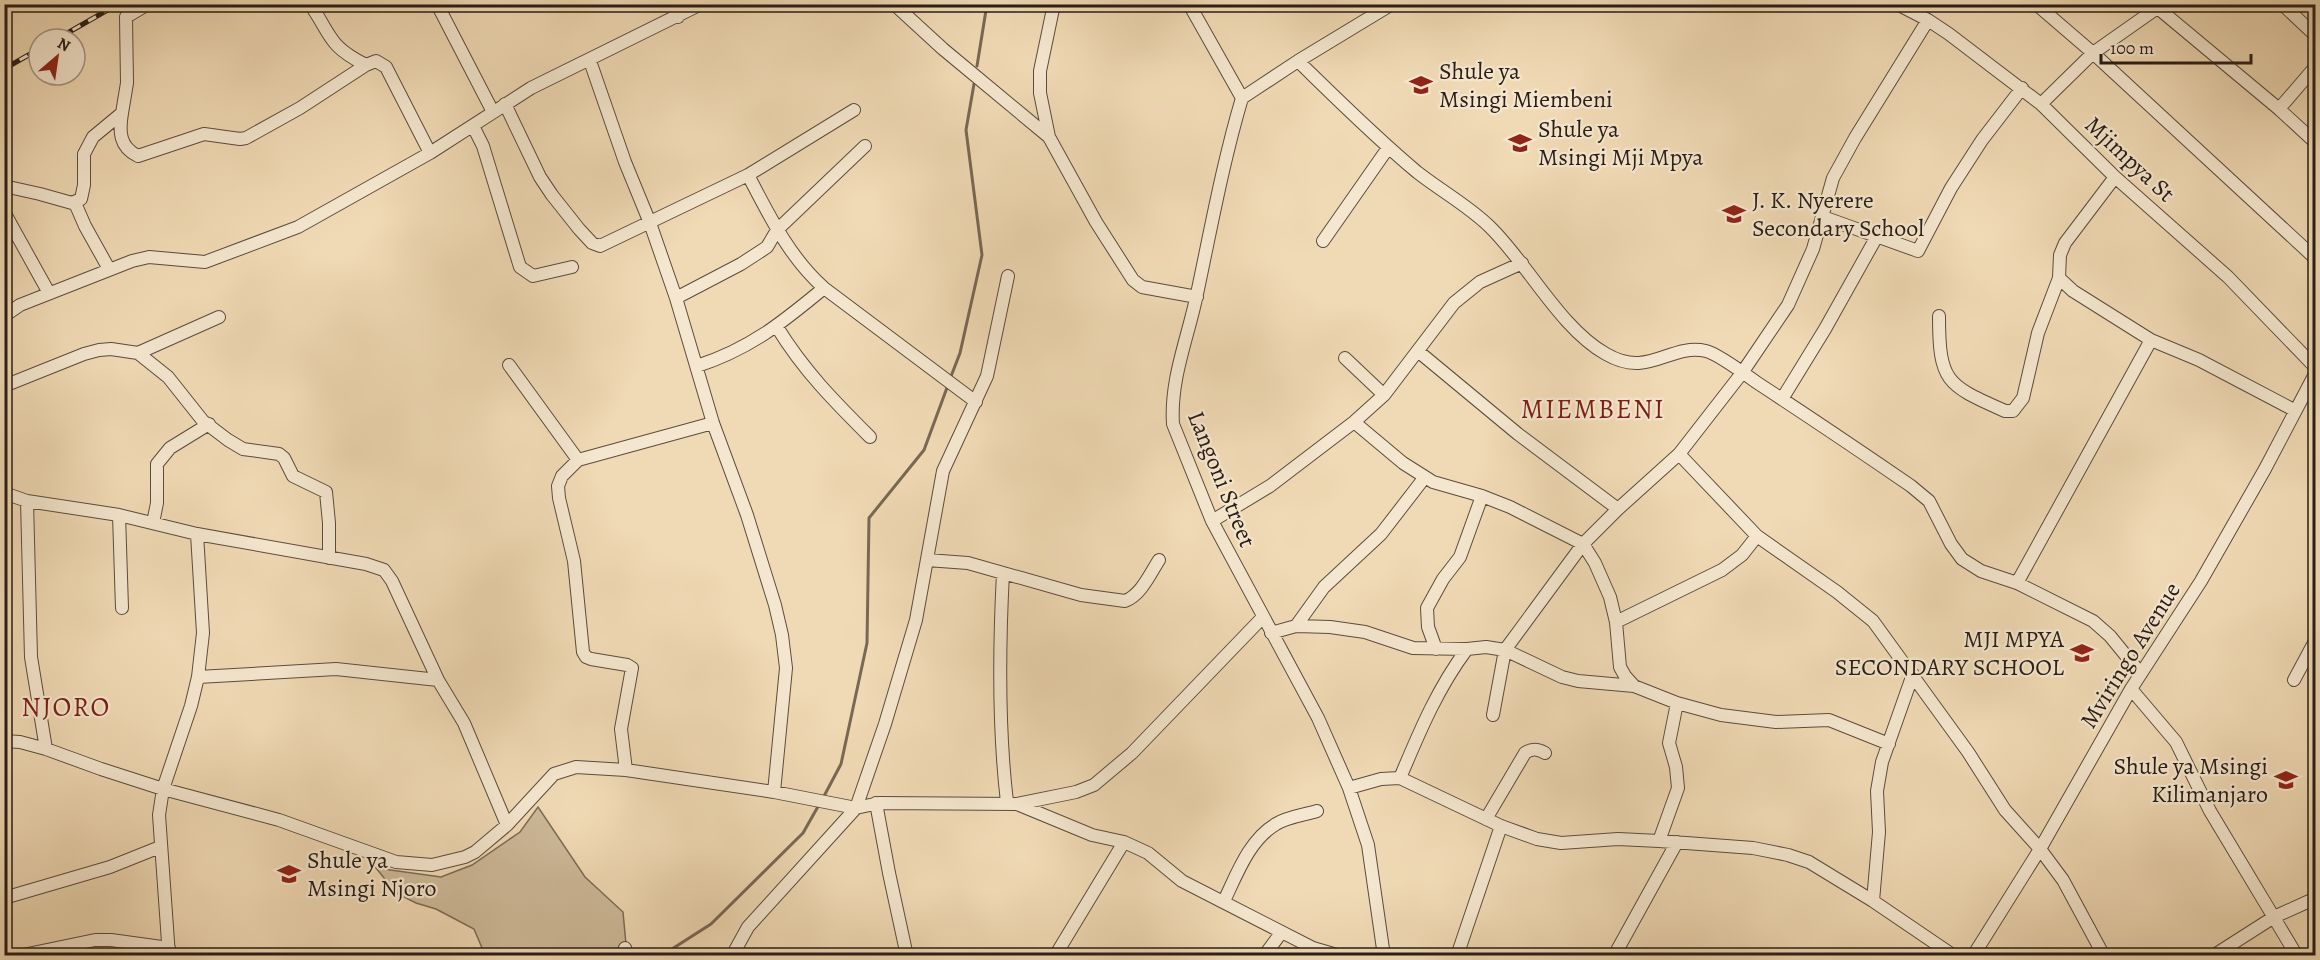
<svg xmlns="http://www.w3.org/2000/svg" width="2320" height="960" viewBox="0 0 2320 960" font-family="Alegreya,serif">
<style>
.green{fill:#ceba9a;stroke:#7c6c58;stroke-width:1.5}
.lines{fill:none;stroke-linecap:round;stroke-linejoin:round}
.stream{stroke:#786855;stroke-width:3}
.minor-casing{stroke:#5b4c3e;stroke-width:14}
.minor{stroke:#f5e7cf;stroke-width:12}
.rail-casing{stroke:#291d16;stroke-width:5}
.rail{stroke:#f5e7cf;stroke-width:3;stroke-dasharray:9;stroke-linecap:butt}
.labels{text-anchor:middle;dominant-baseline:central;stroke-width:4.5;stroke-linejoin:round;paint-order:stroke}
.poi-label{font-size:24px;fill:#291d16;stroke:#f5e7cf;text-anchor:start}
.street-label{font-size:24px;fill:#291d16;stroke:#f5e7cf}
.quarter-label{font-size:27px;letter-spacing:1.5px;fill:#7a1f14;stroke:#f5e7cf}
</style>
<rect width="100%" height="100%" fill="#f0dab5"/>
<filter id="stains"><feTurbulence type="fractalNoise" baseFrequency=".00333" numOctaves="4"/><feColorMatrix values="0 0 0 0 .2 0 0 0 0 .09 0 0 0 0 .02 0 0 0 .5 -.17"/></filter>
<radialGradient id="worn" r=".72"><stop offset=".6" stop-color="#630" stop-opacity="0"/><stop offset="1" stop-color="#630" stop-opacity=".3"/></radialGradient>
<!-- green -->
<path class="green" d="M538,807L585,877L623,912L627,955H485L474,929L436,909L416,903L396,893L376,868L441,877L472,865L520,832Z"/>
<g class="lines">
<!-- stream -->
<path class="stream" d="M977,66L987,4
M950,379L960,353L982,255L966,130L974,84
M823,798L841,764L867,643L869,518L924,450L948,385
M661,956L711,924L803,833L820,803"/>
<!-- minor casing -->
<g class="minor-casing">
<path id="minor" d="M310,4C332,36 328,46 366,65L376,61L386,67L430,153
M437,4L493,112
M672,4L678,17
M894,4L943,49L1049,137L1096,222L1133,280L1142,287L1197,297
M1189,4L1242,98
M1897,4L1928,20L1949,34L2041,104L2115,177L2228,277L2316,368
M2036,4L2093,53L2316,259
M2153,4L2279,109L2316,143
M2282,4L2316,36
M590,61L625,162L650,223L676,298L713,423L747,515L775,605L782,635L786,668L774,792
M1298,61C1337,99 1375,137 1417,172C1441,191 1469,206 1490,227C1528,264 1560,328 1606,354C1649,379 1669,343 1706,351C1718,354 1745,374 1756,382C1808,416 1860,451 1911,486L1929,501L1951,544L1962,559L1981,571L2017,583L2093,621L2110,636L2141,674
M505,104L540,177L552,195L579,229L592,243L600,246L748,175L854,110
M2041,104L2093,53L2157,8
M2279,109L2316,66
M122,113C119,131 119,147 138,156L204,134L240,139L246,138L300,108L366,65
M473,126L483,146L520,267L533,276L572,267
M1049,137L1040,93V71L1054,4
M748,175C769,215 789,257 824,288L976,402
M2115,177L2065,243L2060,255L2059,278L2073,291L2151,340L2199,360L2294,410
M4,186L40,194L72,203L81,199L84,185V154L93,137L122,113L127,83L126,17L148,4
M75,203L85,226L109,269
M4,212L49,293
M1823,217L1918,251L1951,188L1982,140L2022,88
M1323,241L1388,148
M676,298L741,264L767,247L777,230L865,146
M4,316L20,305L132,261L149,257L205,262L298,227L430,153L531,88L701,4
M1939,316C1939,383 1947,385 2005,411H2013L2023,398L2038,333L2059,278
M777,327C804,371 834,401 870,437
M1419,352L1518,434L1618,509
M138,353L219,317
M1345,358L1384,395
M509,365L578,460
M697,366C750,349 783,322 824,288
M4,386L84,354L99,350L111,349L138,353L168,377L203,421L228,440L243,449L279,454L284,458L293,476L326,492L329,523V558
M1782,399L1825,329L1876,238
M1354,422L1403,463L1433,482L1482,496L1510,507L1583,544L1595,563L1610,597L1616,622L1620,667L1625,676L1634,686L1677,703L1669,743L1676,767L1678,788L1659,841
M1679,454L1757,536L1837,592L1873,621L1968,752L2005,810L2040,849L2063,880L2104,956
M4,493L27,501L119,515L197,534L366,564L384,570L392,581L438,680L464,723L507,825
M27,501L31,657L46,749
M119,515L122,608
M1212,521L1270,486L1354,422L1384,395L1454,303L1480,282L1522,263
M153,523L157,503V464L170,448L209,424
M927,560L968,563L1081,595L1125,601C1141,595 1150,574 1159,560
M1003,573C999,649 998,726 1007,802
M2017,583L2151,340
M1616,622L1722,570L1742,555L1757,536
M1296,626L1324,587L1381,534L1425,477
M1271,633L1296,626L1330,627L1365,632L1413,648L1467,649L1486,647L1505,650L1562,677L1578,681L1634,686
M1436,649L1428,627L1427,608L1443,579L1460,557L1482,496
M198,677L336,669L438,680
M2294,680L2316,639
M2131,689L2176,742L2210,811L2297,956
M1677,703L1721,715L1776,722L1829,720L1889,744
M1493,715L1505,650L1583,544L1618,509L1679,454L1742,373L1788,305L1813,249L1833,178L1855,138L1928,20
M4,741L20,742L46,749L101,769L163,789L279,820L396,862L432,865L465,857L475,852L507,825L554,774L576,767L626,770L774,792L856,808L879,803L1017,804L1076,792L1094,785L1132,753L1262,618
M626,770L621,729L632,668L627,665L591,659L586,657L583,652L574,561L559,498L558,486L562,476L578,460L713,423
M1400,778C1419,733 1437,689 1467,649
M1349,788L1381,779L1400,778L1501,826L1537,839L1561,843L1618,839L1659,841L1753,848L1788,855L1809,862L1873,901L1954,956
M876,803L889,873L907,956
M1017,804L1092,835L1124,842L1148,853L1182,881L1313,948L1337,955L1384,956
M1486,819L1525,753C1532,748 1538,749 1545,753
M4,898L110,867L160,847
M1224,901C1237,874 1249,840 1276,824C1287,817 1304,815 1317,811
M1873,901L1879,832L1877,791L1882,762L1913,674
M625,948L628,956
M18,956L95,940H111L169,948
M169,956L159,815L163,789L191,706L198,677L203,633L197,534
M732,956L748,927L856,808L885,724L916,620L943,471L987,376L1008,276
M1055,956L1124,842
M1264,956L1281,933
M1384,956L1368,845L1349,788L1318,718L1212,521L1173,424C1170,379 1188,338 1197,294C1211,228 1223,162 1242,98L1298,61L1392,4
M1457,956L1501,826
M1614,956L1677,842
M1973,956L2040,849L2131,689L2201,581L2265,469L2316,372
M2213,956L2274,917L2316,898"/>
</g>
<!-- minor -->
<use href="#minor" class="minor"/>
<!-- rail casing -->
<g class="rail-casing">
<path id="rail" d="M57,39L118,4
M4,69L39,49"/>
</g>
<!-- rail -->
<use href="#rail" class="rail"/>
</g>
<!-- icons -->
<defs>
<g id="school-bare" transform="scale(1.8)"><path d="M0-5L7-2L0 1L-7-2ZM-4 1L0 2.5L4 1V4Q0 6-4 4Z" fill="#8f2418" stroke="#f5e7cf" stroke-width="2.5" paint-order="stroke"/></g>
</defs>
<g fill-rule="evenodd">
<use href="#school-bare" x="1421" y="85"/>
<use href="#school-bare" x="1520" y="143"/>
<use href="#school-bare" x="1734" y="214"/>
<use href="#school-bare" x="2082" y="653"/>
<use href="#school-bare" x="2286" y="780"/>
<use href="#school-bare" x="289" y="874"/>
</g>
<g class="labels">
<!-- poi labels -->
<g class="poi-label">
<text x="1439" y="71">Shule ya<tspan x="1439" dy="28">Msingi Miembeni</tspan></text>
<text x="1538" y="129">Shule ya<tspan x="1538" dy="28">Msingi Mji Mpya</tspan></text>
<text x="1752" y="200">J. K. Nyerere<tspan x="1752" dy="28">Secondary School</tspan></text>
<text x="2064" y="639" text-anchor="end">MJI MPYA<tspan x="2064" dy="28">SECONDARY SCHOOL</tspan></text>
<text x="2268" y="766" text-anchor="end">Shule ya Msingi<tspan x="2268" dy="28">Kilimanjaro</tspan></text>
<text x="307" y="860">Shule ya<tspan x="307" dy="28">Msingi Njoro</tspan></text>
</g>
<!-- street labels -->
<g class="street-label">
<text transform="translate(2130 159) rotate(43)">Mjimpya St</text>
<text transform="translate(1222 479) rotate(68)">Langoni Street</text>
<text transform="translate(2130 655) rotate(-58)">Mviringo Avenue</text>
</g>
<!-- quarter labels -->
<g class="quarter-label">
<text x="1593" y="409">MIEMBENI</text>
<text x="66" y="707">NJORO</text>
</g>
</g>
<!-- margin -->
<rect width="2320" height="960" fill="none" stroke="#f0dab5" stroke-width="24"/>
<rect x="6" y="6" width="2308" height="948" fill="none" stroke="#291d16" stroke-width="3"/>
<rect x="12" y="12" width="2296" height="936" fill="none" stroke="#291d16" stroke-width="1.5"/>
<!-- north arrow -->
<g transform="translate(57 57) rotate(29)"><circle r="28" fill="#f5e7cf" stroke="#a39685" stroke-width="1.5"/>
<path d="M0-4.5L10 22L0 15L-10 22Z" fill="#8f2418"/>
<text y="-9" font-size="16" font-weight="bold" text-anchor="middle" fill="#291d16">N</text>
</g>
<!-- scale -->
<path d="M2101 54v9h150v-9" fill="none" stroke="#291d16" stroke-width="3"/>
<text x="2110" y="54" font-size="18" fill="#291d16" stroke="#f5e7cf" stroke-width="4.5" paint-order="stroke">100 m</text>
<rect width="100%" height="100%" filter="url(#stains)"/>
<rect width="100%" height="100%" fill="url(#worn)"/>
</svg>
